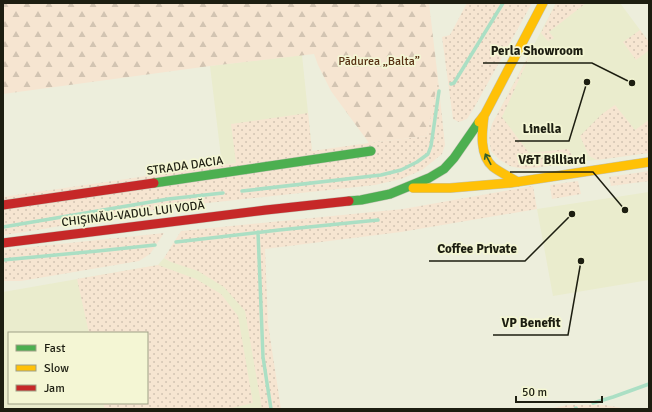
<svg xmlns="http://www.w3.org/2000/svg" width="652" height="412" viewBox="0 0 652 412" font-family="Signika,sans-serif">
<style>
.built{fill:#eaeccd;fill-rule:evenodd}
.green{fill:url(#green-dots)}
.forest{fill:url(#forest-firs)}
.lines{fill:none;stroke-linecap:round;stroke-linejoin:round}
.stream{stroke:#abdfc4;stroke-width:3.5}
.fast-casing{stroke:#c2c3b4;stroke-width:10}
.slow-casing{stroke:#c2c3b4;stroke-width:10}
.jam-casing{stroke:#c2c3b4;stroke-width:10}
.fast{stroke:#4caf50;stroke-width:9}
.slow{stroke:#ffc107;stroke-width:9}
.jam{stroke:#c62828;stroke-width:9}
.oneway{stroke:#325f2d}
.labels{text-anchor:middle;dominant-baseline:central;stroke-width:3.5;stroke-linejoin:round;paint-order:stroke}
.park-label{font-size:12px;fill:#573013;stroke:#f4f6d4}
.street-label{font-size:12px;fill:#1d1e11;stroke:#f4f6d4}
.leader{fill:none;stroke:#1d1e11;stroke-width:1.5}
.callout-dot{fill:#1d1e11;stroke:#f4f6d4;stroke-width:1.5}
.callout-label{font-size:13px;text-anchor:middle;font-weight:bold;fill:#1d1e11;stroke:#f4f6d4;stroke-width:3.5;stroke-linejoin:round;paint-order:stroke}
</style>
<defs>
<pattern id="green-dots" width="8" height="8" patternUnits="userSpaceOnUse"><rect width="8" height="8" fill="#f6e5d1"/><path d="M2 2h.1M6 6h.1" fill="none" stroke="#d2c4b2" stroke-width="1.8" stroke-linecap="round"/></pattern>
<pattern id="forest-firs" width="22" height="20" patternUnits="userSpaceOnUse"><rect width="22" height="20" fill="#f6e5d1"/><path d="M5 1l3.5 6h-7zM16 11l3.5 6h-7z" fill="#d2c4b2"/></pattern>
</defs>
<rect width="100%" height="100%" fill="#edeedc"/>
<!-- built -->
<path class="built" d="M556,3H620L649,42V153L524,169L510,166L492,124Z
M302,55L312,151L222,165L210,66Z
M649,192V280L553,296L537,209Z
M239,252L266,409H3V292L158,265L164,258L171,262ZM9,333H147V403H9Z"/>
<!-- green -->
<path class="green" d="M467,3H532L474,108L467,119L459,122L453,119L442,37L450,35Z
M556,3H586L549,32L554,38L548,41L541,33Z
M640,30L649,42V52L648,51L636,60L623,42Z
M532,51L502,117L529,153L568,149L572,155L566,164L524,169L510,166L500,160L491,151L489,136L492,124L531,52Z
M438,79L445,145L442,154L422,170L401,179L375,185L171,207L31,231L3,235V197L236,163L231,124L308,113L312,151L369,143L427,136Z
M615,105L635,130L649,120V153L597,160L589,156L580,136L602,114Z
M649,171V181L611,186L609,177Z
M578,181L581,194L552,199L550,185Z
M533,186L537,209L401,232L265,249L268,324L281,409H262L245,311L224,287L198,271L171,262L164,258L181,231L403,209Z
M164,233L150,254L139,261L21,281H3V250Z
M158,265L196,279L221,294L238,316L253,403L228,409H105L103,403H147V333H89L77,279Z
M568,405H605L627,409H548Z"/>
<!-- forest -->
<path class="forest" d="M3,3H429L438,79L427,136L369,143L331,91L318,65L314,54L210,66L3,94Z"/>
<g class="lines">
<!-- stream -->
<path class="stream" d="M451,84L454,83L503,3
M242,191L381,175L401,170L417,162L428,154L431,146L439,91
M3,227L168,199L223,193
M258,232L263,357L271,409
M176,242L279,230L378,220
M3,260L98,251L155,245
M593,403L613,397L649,384
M575,409L576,408"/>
<!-- fast casing -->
<g class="fast-casing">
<path id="fast" d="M154,183L371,151
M349,201L361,200L390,194L429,178L444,169L454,158L479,122"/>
</g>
<!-- slow casing -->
<g class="slow-casing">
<path id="slow" d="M484,116C482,132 479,155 493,167C501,173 510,177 518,182
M479,122L485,114L543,3
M413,188H450L510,183L649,162"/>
</g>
<!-- jam casing -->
<g class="jam-casing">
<path id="jam" d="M3,205L154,183
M3,243L266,210L349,201"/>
</g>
<!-- fast -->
<use href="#fast" class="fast"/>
<!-- slow -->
<use href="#slow" class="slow"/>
<!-- jam -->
<use href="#jam" class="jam"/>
</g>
<!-- one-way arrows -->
<defs><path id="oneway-shaft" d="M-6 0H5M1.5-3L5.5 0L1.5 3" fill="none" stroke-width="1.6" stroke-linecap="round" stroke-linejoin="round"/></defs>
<use class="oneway" href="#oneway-shaft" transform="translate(488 159) rotate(-118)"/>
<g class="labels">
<!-- park labels -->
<g class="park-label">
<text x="379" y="61">Pădurea „Balta”</text>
</g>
<!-- street labels -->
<g class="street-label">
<text transform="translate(185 166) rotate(-8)">STRADA DACIA</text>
<text transform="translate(133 214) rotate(-7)">CHIȘINĂU-VADUL LUI VODĂ</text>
</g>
</g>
<!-- callouts -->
<path class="leader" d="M632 83L592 63H483M587 82L569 141H515M625 210L593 172H510M572 214L525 261H429M581 261L568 335H493"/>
<g class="callout-dot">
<circle cx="632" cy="83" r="4"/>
<circle cx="587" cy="82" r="4"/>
<circle cx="625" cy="210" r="4"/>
<circle cx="572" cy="214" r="4"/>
<circle cx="581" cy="261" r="4"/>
</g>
<g class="callout-label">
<text x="537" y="55">Perla Showroom</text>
<text x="542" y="133">Linella</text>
<text x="552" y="164">V&amp;T Billiard</text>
<text x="477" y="253">Coffee Private</text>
<text x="531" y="327">VP Benefit</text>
</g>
<!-- border -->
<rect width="652" height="412" fill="none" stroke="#1d1e11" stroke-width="8"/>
<!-- legend -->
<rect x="8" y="332" width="140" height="72" fill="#f4f6d4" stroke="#9ea086"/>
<rect x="16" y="345" width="20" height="6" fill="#4caf50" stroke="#9ea086"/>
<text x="44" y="352" font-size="12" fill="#1d1e11">Fast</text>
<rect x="16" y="365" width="20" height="6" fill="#ffc107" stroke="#9ea086"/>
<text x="44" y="372" font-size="12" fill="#1d1e11">Slow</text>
<rect x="16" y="385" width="20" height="6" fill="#c62828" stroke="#9ea086"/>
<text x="44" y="392" font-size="12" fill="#1d1e11">Jam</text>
<!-- scale -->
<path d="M516 396v6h86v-6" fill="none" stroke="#1d1e11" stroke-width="2"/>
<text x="522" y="396" font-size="12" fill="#1d1e11" stroke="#f4f6d4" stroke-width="3" paint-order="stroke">50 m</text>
</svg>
